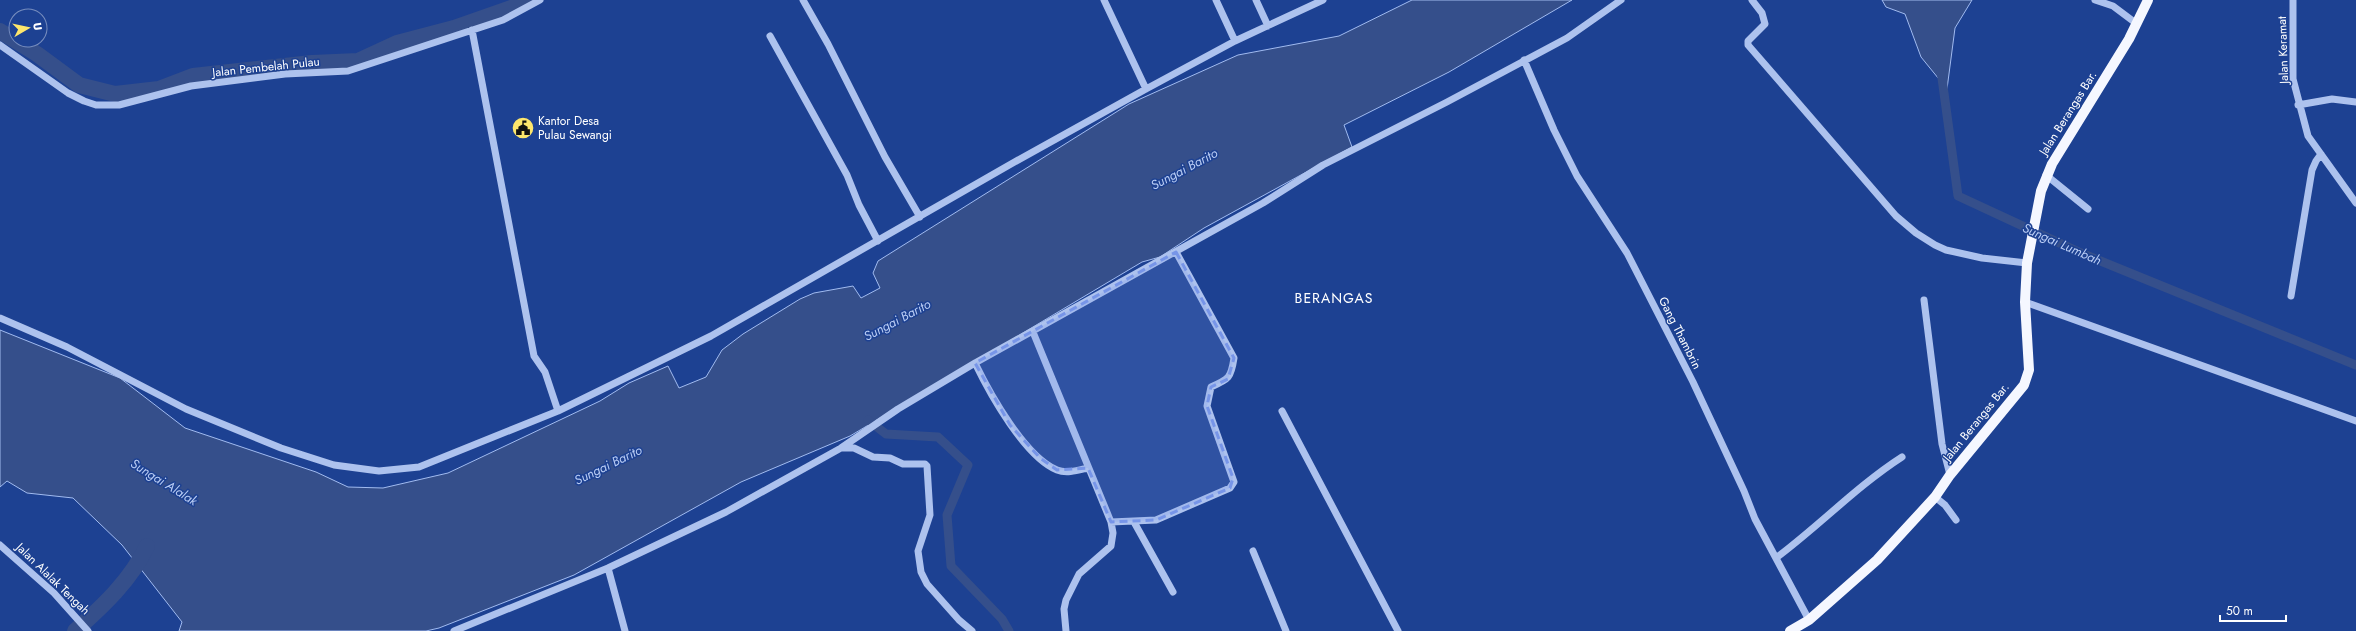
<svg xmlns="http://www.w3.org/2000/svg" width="2356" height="631" viewBox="0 0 2356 631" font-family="Jost,sans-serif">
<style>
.water{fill:#354f8b;stroke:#a1bbf0}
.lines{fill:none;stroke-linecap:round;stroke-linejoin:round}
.canal{stroke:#354f8b;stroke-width:9}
.river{stroke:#354f8b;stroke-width:16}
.minor{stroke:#adc2ee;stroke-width:7}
.major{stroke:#f5f7ff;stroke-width:10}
.marked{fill:#7795e8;fill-opacity:0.2;stroke:#7795e8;stroke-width:3;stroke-dasharray:8 5;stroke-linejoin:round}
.labels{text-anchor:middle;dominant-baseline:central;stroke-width:3;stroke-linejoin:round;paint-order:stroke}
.street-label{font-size:12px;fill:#fff;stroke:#1d4192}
.poi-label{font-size:12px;fill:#fff;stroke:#1d4192;text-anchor:start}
.water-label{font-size:13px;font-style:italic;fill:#bacdf5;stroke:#1d4192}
.quarter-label{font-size:14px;letter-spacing:1px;fill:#fff;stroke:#1d4192}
</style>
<rect width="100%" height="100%" fill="#1d4192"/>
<!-- water -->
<path class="water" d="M1412,0H1572L1449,72L1344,125L1352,147L1204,228L1160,257L1142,262L850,436L741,482L574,575L439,628L426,631H179L182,622L122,545L73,498L27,493L7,481L0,487V330L120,378L185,428L316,472L348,487L383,488L448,473L600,401L629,383L668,366L679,388L706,377L722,350L743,334L800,299L814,293L853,286L861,298L880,288L873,273L878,261L1129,104L1238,55L1339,36Z
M1882,0H1972L1955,28L1947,89L1921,57L1905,14L1886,7Z"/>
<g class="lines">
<!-- canal -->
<path class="canal" d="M1941,71L1958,196L2081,253L2356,365
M868,420L886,434L938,437L968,465L947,515L951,566L1002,619L1009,631"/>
<!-- river -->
<path class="river" d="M0,31L37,54L79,85L115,94L159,89L193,76L312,63L358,61L397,43L454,28L514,7L525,0
M75,631C103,606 131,580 147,546"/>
<!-- minor -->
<path class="minor" d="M803,0L828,44L885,157L920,217
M1104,0L1146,89
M1216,0L1235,41
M1256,0L1268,26
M1752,0L1762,13L1765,24L1748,41V45L1896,216L1916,233L1935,245L1946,250L1982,258L2027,263
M2095,0L2113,6L2137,24
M2293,0V79L2308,136L2356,203
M472,30L534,356L545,372L558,411
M770,36L847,175L859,205L878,241
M0,45L68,93L84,101L96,105H119L191,86L285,74L348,71L503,20L540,0
M1524,60L1554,130L1577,176L1627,253L1693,382L1744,491L1755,519L1809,620
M2298,105L2332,99L2356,102
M2046,175L2088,209
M2291,296L2312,170L2316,161L2321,154
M1924,300L1942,444L1950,475
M2025,302L2356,421
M0,318L67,347L186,409L281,448L334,465L379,471L419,467L558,411L711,336L1011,164L1146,89L1235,41L1323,0
M1033,332L1111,522L1113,533L1111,546L1079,574L1066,600L1064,609L1066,631
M975,363C990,394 1025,457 1057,470C1067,474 1079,470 1088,468
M1282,411L1398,631
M841,448H854L873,457L890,458L903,464H925L927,466L930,515L918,551L921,572L927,584L959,620L972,631
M1935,497L1945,505L1956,520
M1111,522L1156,520L1230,488L1234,482L1207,406L1211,387C1229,379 1231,378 1234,358L1176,252
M1134,522L1173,592
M0,545L54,593L88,631
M1253,551L1286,631
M1776,558C1819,526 1857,486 1902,457
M608,568L625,631
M454,631L608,568L726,512L841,448L898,409L975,363L1263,203L1323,165L1447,102L1567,38L1621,0"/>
<!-- major -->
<path class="major" d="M1790,631L1809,620L1877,560L1935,497L1950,475L2024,385L2029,370L2025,302L2027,263L2041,191L2052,164L2129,39L2148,0"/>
</g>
<!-- marked area -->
<path class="marked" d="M1176,252L1234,358L1228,379L1211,387L1207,406L1233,478L1230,488L1156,520L1111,522L1088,468L1057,470L1040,458L1010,425L975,363Z"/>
<!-- icons -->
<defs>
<g id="civic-disc" transform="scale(1.15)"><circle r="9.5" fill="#fde66c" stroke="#1d4192"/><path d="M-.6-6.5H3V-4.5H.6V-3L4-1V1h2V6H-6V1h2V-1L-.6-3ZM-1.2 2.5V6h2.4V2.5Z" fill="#111"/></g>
</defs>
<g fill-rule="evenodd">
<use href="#civic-disc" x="523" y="128"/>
</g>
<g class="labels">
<!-- street labels -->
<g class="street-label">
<text transform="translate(2283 50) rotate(-92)">Jalan Keramat</text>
<text transform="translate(266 67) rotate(-6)">Jalan Pembelah Pulau</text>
<text transform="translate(2068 113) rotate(-58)">Jalan Berangas Bar.</text>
<text transform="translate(1680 333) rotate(63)">Gang Thambrin</text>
<text transform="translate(1976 422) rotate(-51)">Jalan Berangas Bar.</text>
<text transform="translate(53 579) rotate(44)">Jalan Alalak Tengah</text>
</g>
<!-- poi labels -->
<g class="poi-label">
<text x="538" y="121">Kantor Desa<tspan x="538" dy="14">Pulau Sewangi</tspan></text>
</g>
<!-- water labels -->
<g class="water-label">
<text transform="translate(1184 169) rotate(-28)">Sungai Barito</text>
<text transform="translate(2062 244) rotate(24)">Sungai Lumbah</text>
<text transform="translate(897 320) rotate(-28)">Sungai Barito</text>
<text transform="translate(608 465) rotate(-26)">Sungai Barito</text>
<text transform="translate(164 482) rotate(32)">Sungai Alalak</text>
</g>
<!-- quarter labels -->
<g class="quarter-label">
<text x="1334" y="298">BERANGAS</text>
</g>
</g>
<!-- north arrow -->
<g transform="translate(28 28) rotate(81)"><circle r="19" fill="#1d4192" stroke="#778dbe"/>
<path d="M0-3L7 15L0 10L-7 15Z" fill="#fde66c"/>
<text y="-6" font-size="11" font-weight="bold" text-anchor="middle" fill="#ffffff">U</text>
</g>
<!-- scale -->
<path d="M2220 615v6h66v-6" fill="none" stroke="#ffffff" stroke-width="2"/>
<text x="2226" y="615" font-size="12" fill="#ffffff" stroke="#1d4192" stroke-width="3" paint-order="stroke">50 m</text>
</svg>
